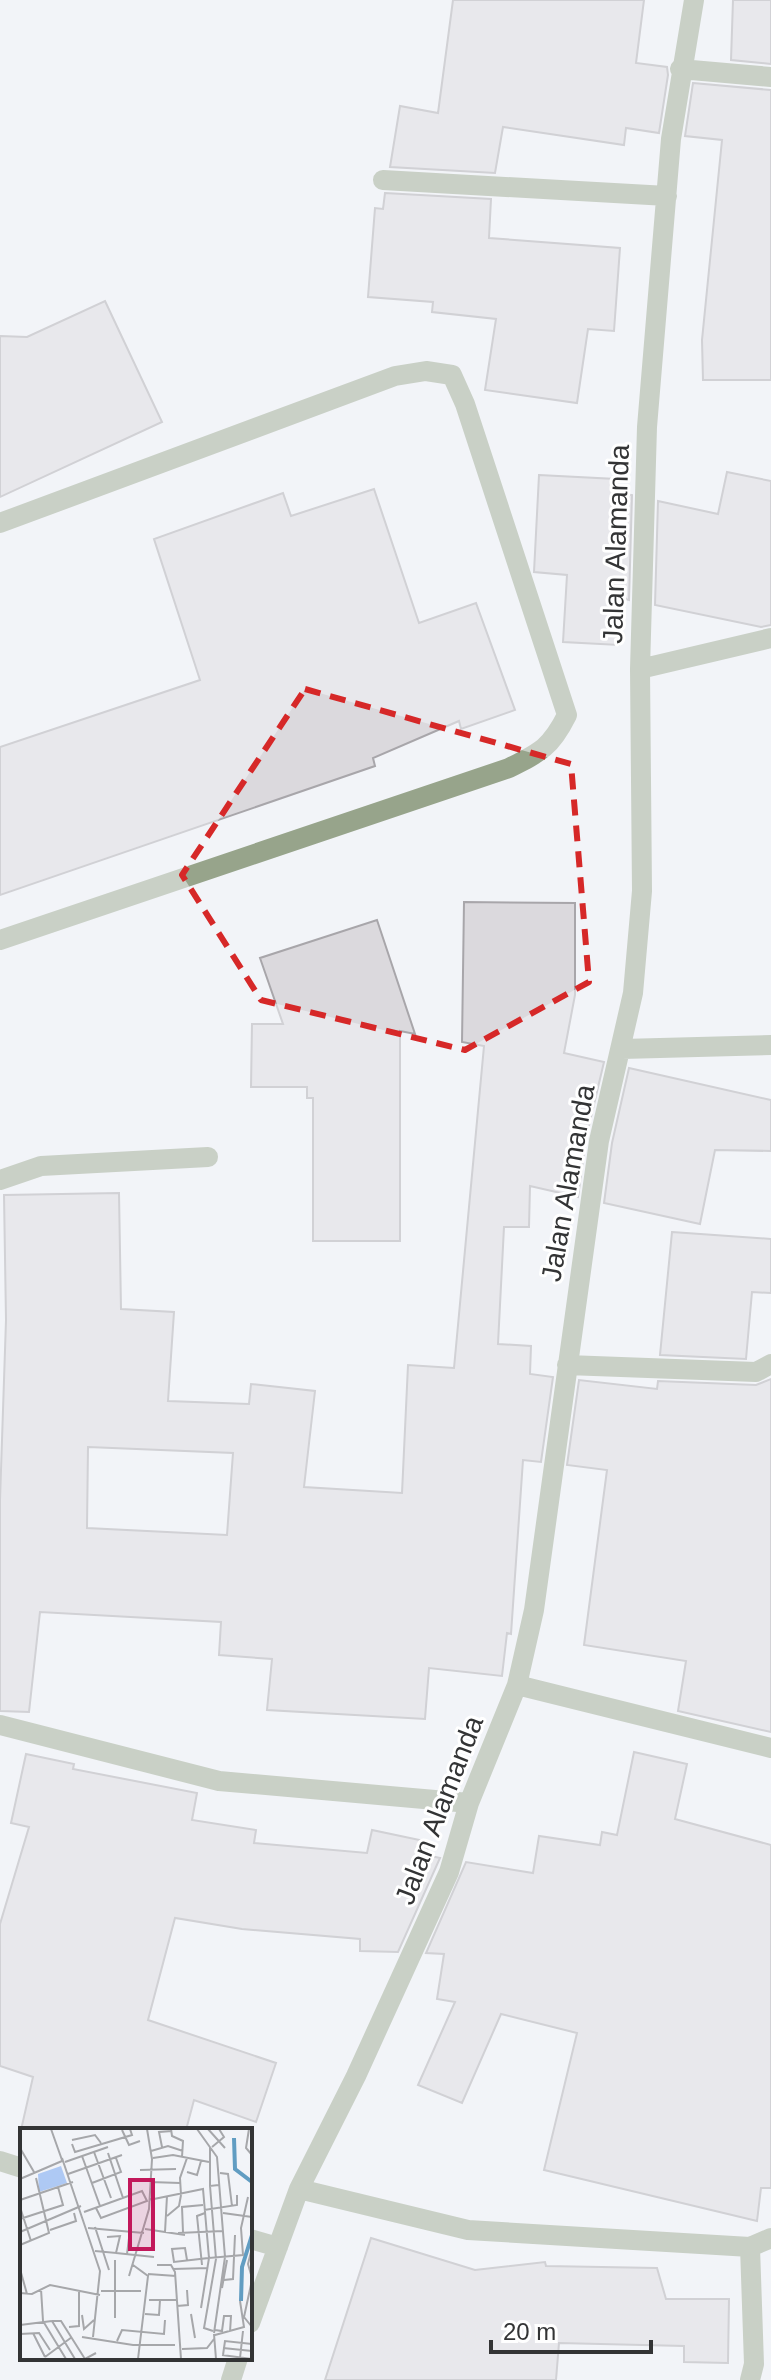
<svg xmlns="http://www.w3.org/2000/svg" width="771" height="2380" viewBox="0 0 771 2380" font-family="Arial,sans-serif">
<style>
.building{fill:#dbd9dd;stroke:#a8a6aa;stroke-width:2;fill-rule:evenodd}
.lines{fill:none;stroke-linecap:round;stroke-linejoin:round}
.minor{stroke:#97a48b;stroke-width:20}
.marked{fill:none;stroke:#d62828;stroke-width:6;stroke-dasharray:16 10;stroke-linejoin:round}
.labels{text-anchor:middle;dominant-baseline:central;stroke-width:6;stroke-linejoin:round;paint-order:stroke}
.street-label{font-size:28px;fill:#333435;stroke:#fff}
.inset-river{fill:none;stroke:#619dc2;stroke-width:4}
.inset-road{fill:none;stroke:#a6a7aa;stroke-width:2}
.view{fill:#c2185b;fill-opacity:0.15;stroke:#c2185b;stroke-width:4}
.inset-edge{fill:none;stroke:#333435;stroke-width:4}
</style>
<rect width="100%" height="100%" fill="#f2f4f8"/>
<!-- building -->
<path class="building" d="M453,0H644L636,63L667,67L668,75L659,133L626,128L624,145L503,127L495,173L390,167L400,106L438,113Z
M733,0H771V64L731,60Z
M693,83L771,90V380H703L702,340L722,140L685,136Z
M385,193L491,199L489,238L620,248L614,331L588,329L577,403L485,390L496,319L432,312L433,302L368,297L375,208L383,209Z
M105,301L162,422L0,497V336L27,337Z
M727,472L771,481V625L761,627L655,605L658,501L718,514Z
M539,475L616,479L615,492L632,495L629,600L621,598L619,645L563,642L567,575L534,572Z
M374,489L419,623L476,603L515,710L461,729L459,721L373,758L375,766L0,895V747L200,680L154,539L283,493L291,516Z
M464,902L575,903V995L564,1053L604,1062L586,1138L578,1197L530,1186L529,1227H504L498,1344L531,1346L530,1374L553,1377L541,1462L523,1460L511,1634L507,1633L502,1676L429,1668L425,1719L267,1710L272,1659L219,1655L221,1622L40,1612L29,1712L0,1711V1500L6,1320L4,1195L119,1193L121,1309L174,1312L168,1401L249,1404L251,1384L315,1391L304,1487L402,1493L408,1365L454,1368L484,1046L462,1042ZM88,1447L233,1453L227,1535L87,1528Z
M377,920L415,1034L400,1031V1241H313V1098H307V1087H251L252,1024H283L260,958Z
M629,1068L771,1100V1151L715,1150L700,1224L604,1203L612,1143Z
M672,1232L771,1239V1293L752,1292L746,1359L660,1355Z
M771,1379V1732L678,1711L686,1661L584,1645L607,1470L567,1465L579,1380L657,1389L658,1381L756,1385Z
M634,1752L687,1764L675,1819L771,1845V2188H761L757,2221L544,2170L577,2033L501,2014L462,2103L418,2085L455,2002L437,1999L444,1954L426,1953L466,1862L533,1873L539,1836L600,1845L602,1832L617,1835Z
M26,1754L74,1764L73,1769L197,1793L192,1820L256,1830L254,1843L367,1853L372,1830L429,1842L426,1855L440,1858L398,1952L360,1951V1939L242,1929L175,1918L148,2020L276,2063L256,2122L194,2100L186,2130H21L33,2077L0,2066V1924L29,1827L11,1823Z
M371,2238L475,2270L545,2262L546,2266L657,2268L666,2299H729L728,2363L684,2362V2346L559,2343L556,2380H325Z"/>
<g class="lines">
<!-- minor -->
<path class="minor" d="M680,69L771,77
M383,180L667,196
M0,523L395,376L426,371L452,375L465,404L567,715C551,747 541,752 509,768L0,940
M640,669L771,638
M622,1049L771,1045
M0,1180L41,1166L208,1157
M567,1365L756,1372L771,1364
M517,1685L771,1748
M0,1725L219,1781L469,1803
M0,2161L22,2168
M299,2189L468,2230L750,2247L754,2364L750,2380
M250,2239L278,2247
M750,2247L771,2238
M250,2323L299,2189L356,2076L449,1872L469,1803L517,1685L534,1610L599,1141L633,993L642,891L640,669L647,427L671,139L694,0
M231,2380L238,2358"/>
</g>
<!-- marked area -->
<path d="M0 0H771V2380H0ZM305,689L571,764L589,982L465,1050L261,1000L182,875Z" fill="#f2f4f8" fill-opacity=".55" fill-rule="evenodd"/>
<path class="marked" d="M305,689L571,764L589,982L465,1050L261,1000L182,875Z"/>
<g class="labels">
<!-- street labels -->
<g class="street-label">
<text transform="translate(616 544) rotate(-88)">Jalan Alamanda</text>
<text transform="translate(568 1183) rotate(-80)">Jalan Alamanda</text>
<text transform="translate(439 1810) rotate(-69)">Jalan Alamanda</text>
</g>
</g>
<!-- overview -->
<g transform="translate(20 2128)">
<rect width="232" height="232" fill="#f2f4f8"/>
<path d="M41,38L47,55L19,64L18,46Z" fill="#aec9f4"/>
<path class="inset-river" d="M214,10L215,41L232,54M221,173L222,139L232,107"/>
<path class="inset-road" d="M31,1L42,32M151,1L152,8L163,13L162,29M177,1L197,29L205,129L194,205M188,1L205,20M229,1L226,20L232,27M102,2L109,17L120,13M52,12L75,7L81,15M52,16L55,24L112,7L110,1M142,19L139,4L152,3M190,19V58L199,57M192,19L204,9L199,1M0,20L14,44M131,23L148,18L163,23M74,24L91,70M88,25L103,70M62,28L80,78M42,30L80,143L73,209M133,30L153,27L189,34M45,34L88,19M120,42L156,41M167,44L177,47L181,33M200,45L208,46L212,78M48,46L102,27M0,51L42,33M130,54L160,55M72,55L101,44L96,30M190,58L196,131L184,200L193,203M161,67L160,50L167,30M0,72L53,54M129,72L183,61L189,130L223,127L221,100L228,69M0,79L11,113M184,82L217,77V67M64,84L122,63L127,73L81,90L76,80M203,85L232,89M147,88L159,78L161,67M0,91L43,77L38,59M75,99L89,142M68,100L124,105M125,101L165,107M30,102L56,93L54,85M0,104L61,78M145,104L147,68M163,104L162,79L183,77M158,105L203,103M0,117L29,105L16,50M232,120L228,136L232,150M75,123L96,125L100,108L87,109M96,125L134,129M107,126L110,102M167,132L165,120L152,121L154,134L189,130L181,180M113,137L128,148L118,231M137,137H151L155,144L161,231M182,137L177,88L185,85M0,141L7,166M153,141L188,140M128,146L156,148M109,148L129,81L132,31L127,1M204,152L213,151L215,107M232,152L224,189L232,199M202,160L207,132M21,161L23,193L46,231M81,163H121M0,165L12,166L30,157L80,167M129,172H157M157,178L168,177L167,162M125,186L139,187L140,172M171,186L175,210M62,187L64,201L74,192M95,190V132M32,193H41L65,231L76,225M32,193L55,231M0,197L32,193M49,199L59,198V164M195,202L202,203L204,188H211L210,204M13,205L25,229M0,206L19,205L30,222M194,206L196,231M195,207L224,199L220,173M62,209L113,217H155M97,213L102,202L144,206L145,192M203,220L232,223M162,221L187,220L194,211M202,227L232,231M203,227L205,213L232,216M25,229L52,209M220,230L223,203"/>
<path class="view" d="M110,52H133V121H110Z"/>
<rect width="232" height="232" class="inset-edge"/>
</g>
<!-- scale -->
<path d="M491 2340v12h160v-12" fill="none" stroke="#333435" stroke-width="4"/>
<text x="503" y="2340" font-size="24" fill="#333435" stroke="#ffffff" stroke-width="6" paint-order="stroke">20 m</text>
</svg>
